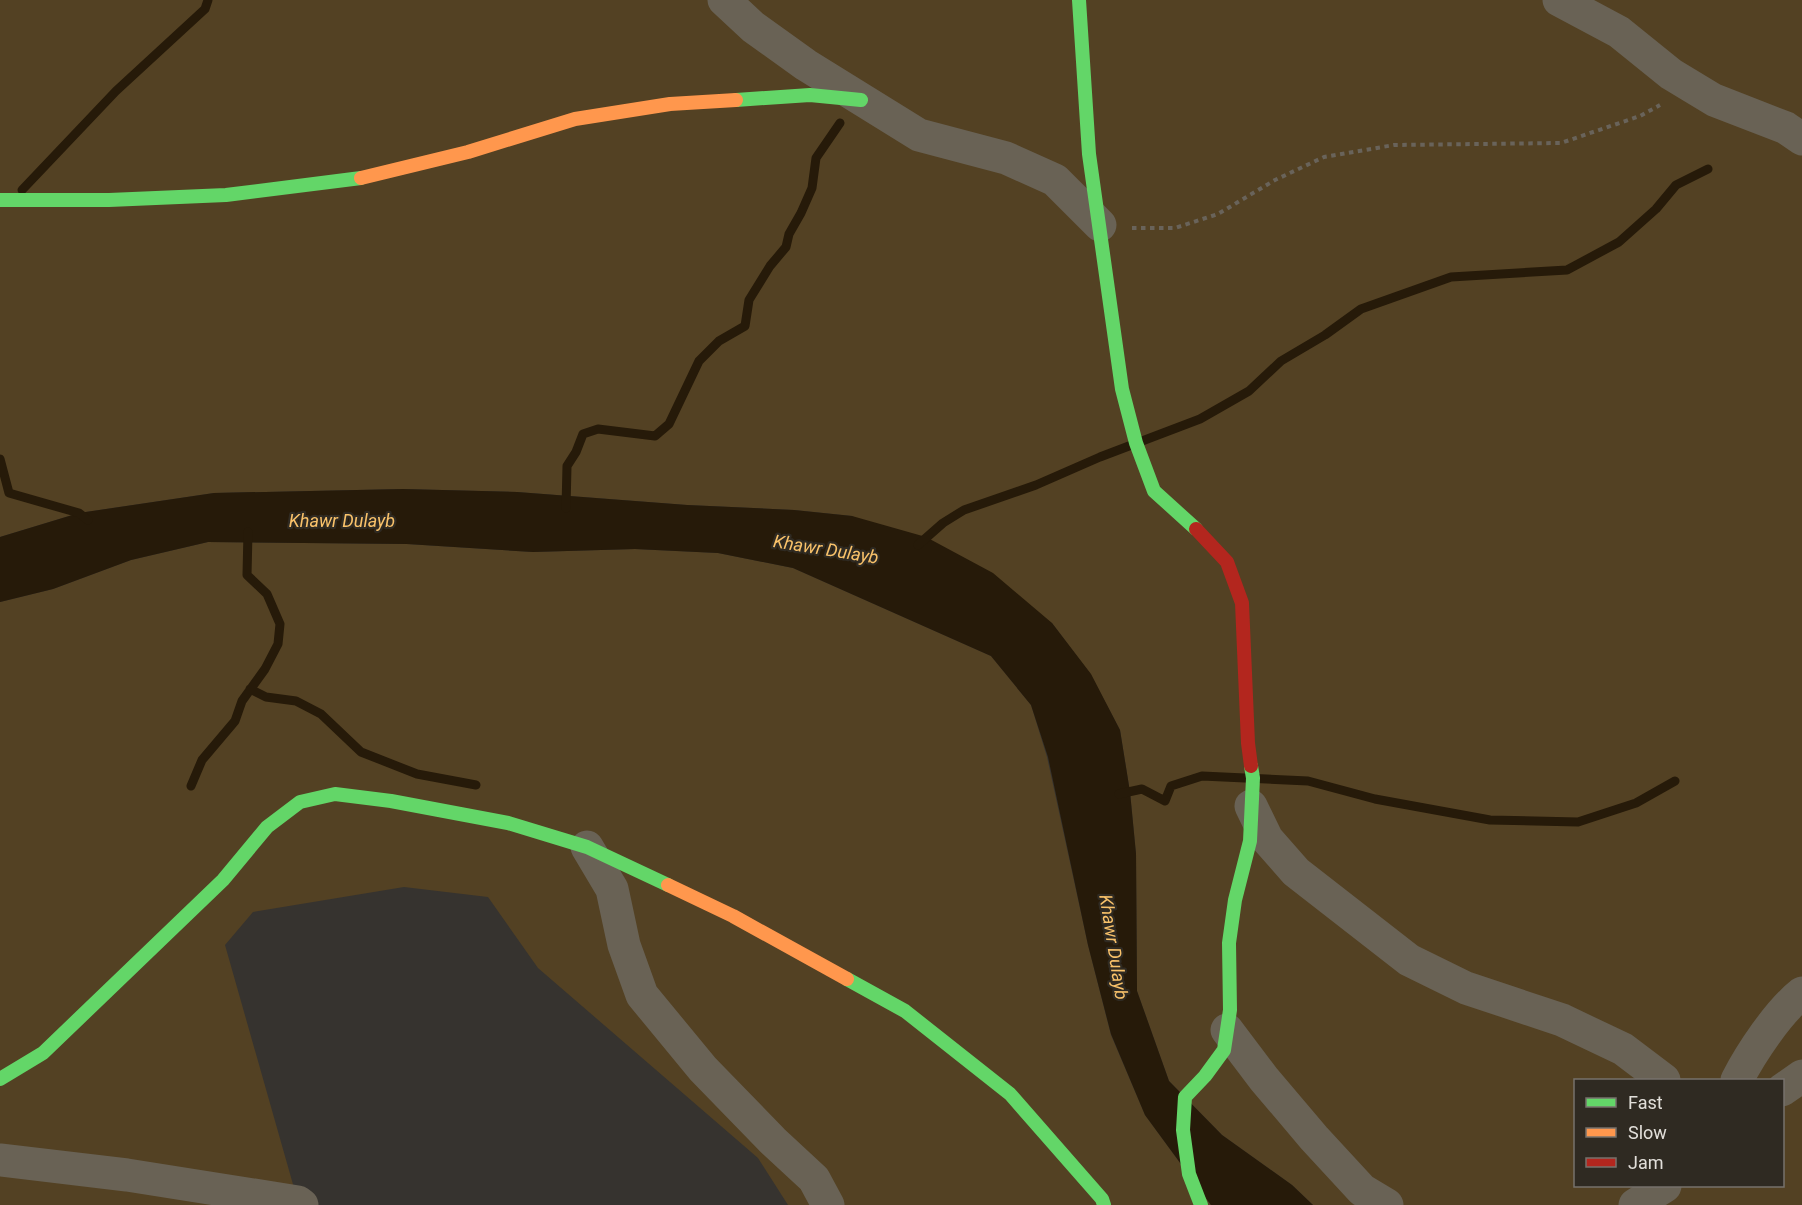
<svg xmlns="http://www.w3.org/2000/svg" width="1802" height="1205" viewBox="0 0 1802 1205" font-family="Roboto,sans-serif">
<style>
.green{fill:#534123;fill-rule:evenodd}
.water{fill:#261a09}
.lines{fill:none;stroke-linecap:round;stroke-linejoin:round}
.stream{stroke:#261a09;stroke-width:9}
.path{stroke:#69635a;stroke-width:4;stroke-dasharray:4.5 4.5;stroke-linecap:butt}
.street{stroke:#696255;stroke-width:33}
.fast{stroke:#63d668;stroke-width:14}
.slow{stroke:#ff974d;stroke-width:14}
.jam{stroke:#b3261e;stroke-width:14}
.labels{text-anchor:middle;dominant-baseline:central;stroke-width:4.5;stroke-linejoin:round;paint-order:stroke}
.water-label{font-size:18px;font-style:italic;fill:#f9c26a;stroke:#2f2a22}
</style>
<rect width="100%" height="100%" fill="#36332f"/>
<!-- green -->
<path class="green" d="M0,0H1802V1205H1313L1292,1185L1222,1135L1169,1081L1137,991L1136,854L1130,792L1120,730L1091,675L1052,623L852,516L794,510L687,505L517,492L403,489L214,493L79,513L0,537ZM1576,1080H1782V1186H1576Z
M208,542L407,544L533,552L635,549L718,553L793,568L991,656L1031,705L1047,757L1088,945L1111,1035L1145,1115L1211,1205H788L758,1158L538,968L488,897L404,887L253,912L225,945L298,1202L296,1205H0V602L53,589L131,560Z"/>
<!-- water -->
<path class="water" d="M403,489L517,492L687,505L794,510L852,516L926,537L993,573L1052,623L1091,674L1120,730L1130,792L1136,854L1137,991L1169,1081L1222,1135L1292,1185L1313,1205H1211L1145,1115L1111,1034L1088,945L1048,757L1031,705L991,656L793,568L718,553L635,549L533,552L407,544L208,542L131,560L53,589L0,602V537L79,513L214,493Z"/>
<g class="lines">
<!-- stream -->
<path class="stream" d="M22,190L116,91L205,9L208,0
M0,459L9,493L79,513L88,520
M566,508L567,466L576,452L583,434L598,429L655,436L669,424L699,361L719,341L745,326L749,300L770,266L786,247L789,234L801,213L812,188L816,158L840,123
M918,545L943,523L964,510L1036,485L1100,457L1200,419L1249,391L1281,361L1325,335L1361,309L1451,277L1567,270L1619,242L1656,209L1676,185L1708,169
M250,689L266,697L296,701L321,714L361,752L417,774L476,785
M191,786L202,760L235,721L242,701L265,669L278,644L280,624L267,594L247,575L248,532
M1119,794L1142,789L1165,801L1171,786L1202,776L1308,781L1375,799L1490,820L1578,822L1636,803L1675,781"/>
<!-- path -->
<path class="path" d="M1132,228H1175L1218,214L1275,180L1324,157L1394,145L1561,143L1640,116L1660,105"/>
<!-- street -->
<path class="street" d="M724,0L753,27L806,65L919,135L1006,158L1055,180L1100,225
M1559,0L1619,32L1671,74L1714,100L1786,128L1802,139
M1251,806L1267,839L1296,872L1409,960L1466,988L1562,1020L1623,1049L1664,1080
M587,847L612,889L624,945L642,995L703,1069L773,1141L814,1179L828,1205
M1227,1030L1264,1079L1314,1138L1362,1190L1387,1205
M1737,1080C1751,1053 1778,1012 1802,993
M1782,1090L1802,1076
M0,1160L127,1175L298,1202L302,1205
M1635,1205L1665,1186"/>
<!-- fast -->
<path class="fast" d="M1079,0L1089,154L1122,389L1136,443L1154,491L1196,529
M736,100L810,95L861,100
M0,200H109L226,195L361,178
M847,979L905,1011L1010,1094L1102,1199L1104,1205
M0,1079L43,1053L223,880L267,827L300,802L335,794L391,801L508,823L587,847L668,885
M1201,1205L1189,1174L1183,1130L1185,1097L1205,1076L1224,1050L1230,1010L1229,943L1235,900L1250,841L1253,778L1251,766"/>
<!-- slow -->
<path class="slow" d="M361,178L468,152L575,119L670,104L736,100
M668,885L733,916L847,979"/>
<!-- jam -->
<path class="jam" d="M1196,529L1227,562L1242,603L1248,743L1251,766"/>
</g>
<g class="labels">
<!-- water labels -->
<g class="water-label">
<text x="342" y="520">Khawr Dulayb</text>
<text transform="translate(826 549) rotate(9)">Khawr Dulayb</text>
<text transform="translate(1114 947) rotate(81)">Khawr Dulayb</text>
</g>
</g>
<!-- legend -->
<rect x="1574" y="1079" width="210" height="108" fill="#2f2a22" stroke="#77726c" stroke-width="1.5"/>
<rect x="1586" y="1098" width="30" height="9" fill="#63d668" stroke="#77726c" stroke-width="1.5"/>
<text x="1628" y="1109" font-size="18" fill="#e2dfda">Fast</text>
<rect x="1586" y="1128" width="30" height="9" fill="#ff974d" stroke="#77726c" stroke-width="1.5"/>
<text x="1628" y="1139" font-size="18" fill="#e2dfda">Slow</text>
<rect x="1586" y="1158" width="30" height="9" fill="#b3261e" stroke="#77726c" stroke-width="1.5"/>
<text x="1628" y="1169" font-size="18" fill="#e2dfda">Jam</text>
</svg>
